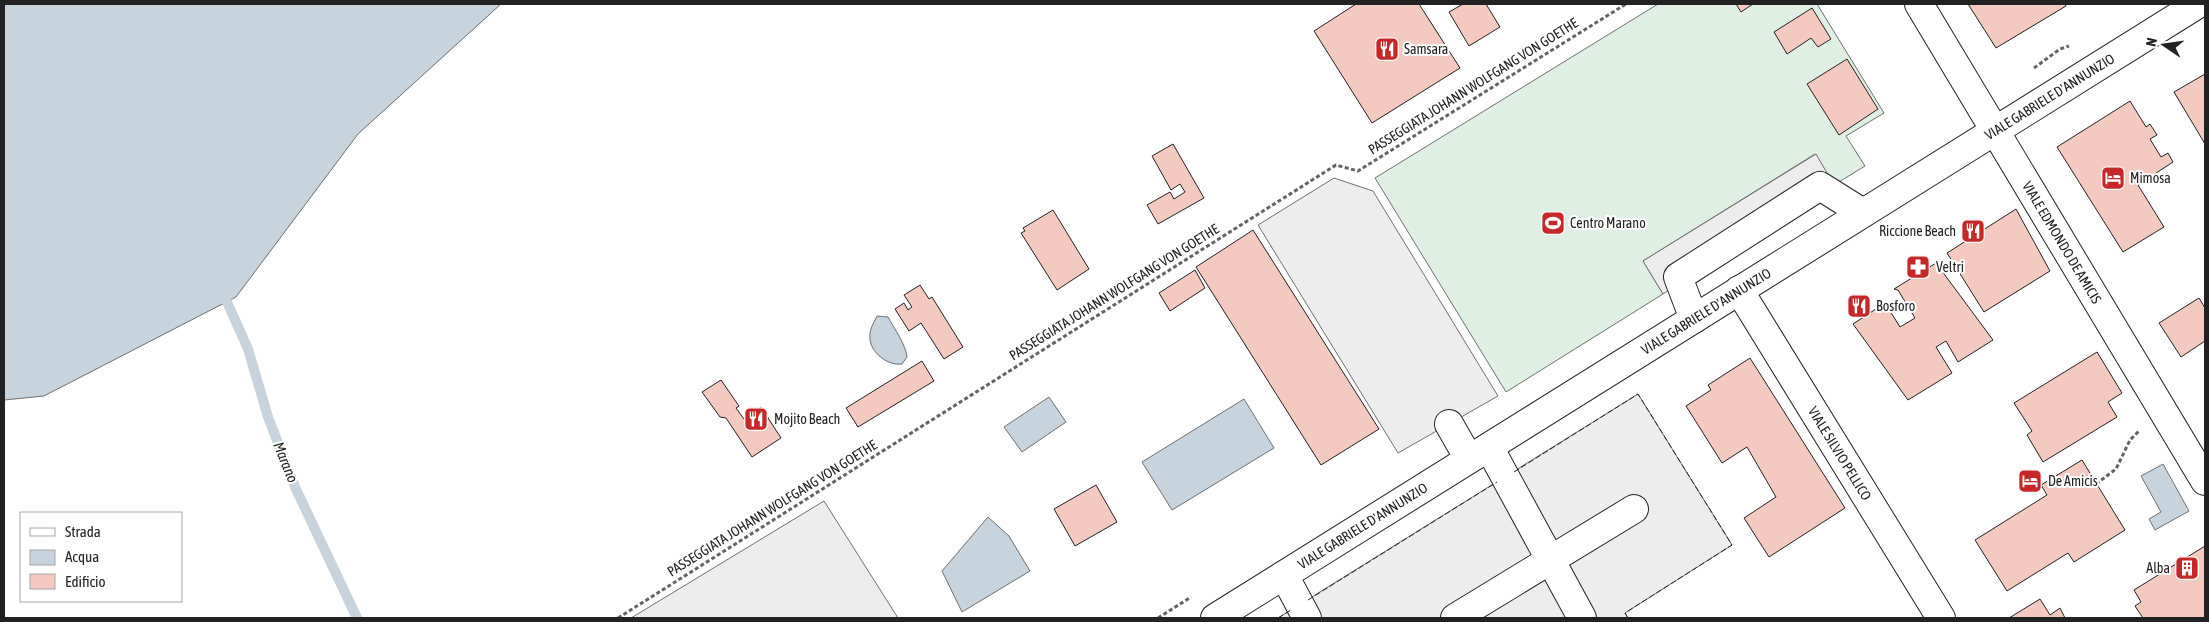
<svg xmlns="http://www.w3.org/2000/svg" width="2209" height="622" viewBox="0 0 2209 622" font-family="'Asap Condensed',sans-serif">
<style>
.grass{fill:#e0efe3;stroke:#6f6f6f}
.parking{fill:#ededed;stroke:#6f6f6f}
.water{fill:#c7d3dd;stroke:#6f6f6f}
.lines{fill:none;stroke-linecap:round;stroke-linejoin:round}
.stream{stroke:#c7d3dd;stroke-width:10}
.building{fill:#f3c9c0;stroke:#222}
.minor-casing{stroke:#222;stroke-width:30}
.path{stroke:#646464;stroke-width:3;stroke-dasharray:4 2.5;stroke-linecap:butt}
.minor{stroke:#fff;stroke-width:28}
.fence{stroke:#222;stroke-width:1;stroke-dasharray:6 2.5;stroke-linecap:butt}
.labels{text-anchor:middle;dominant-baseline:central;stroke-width:4;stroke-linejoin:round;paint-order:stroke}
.poi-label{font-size:14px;fill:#222;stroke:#fff;text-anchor:start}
.street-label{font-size:14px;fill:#222;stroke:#fff}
.water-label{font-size:15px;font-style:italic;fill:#222;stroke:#fff}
</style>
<rect width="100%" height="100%" fill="#fff"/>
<!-- grass -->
<path class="grass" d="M1658,4H1817L1884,113L1846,136L1865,166L1834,185L1815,154L1643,261L1663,294L1506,392L1375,178Z"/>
<!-- parking -->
<path class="parking" d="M1816,154L1834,185L1663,294L1643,261Z
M1334,178L1373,191L1498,396L1398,453L1258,225Z
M1638,394L1732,545L1625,613L1628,618H1278Z
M824,501L898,618H631Z"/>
<!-- water -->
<path class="water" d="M4,4H501L358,134L236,297L44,396L4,400Z
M877,316L888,317C894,328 906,345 907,357L902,364C888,366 871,353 870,339C869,330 873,324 877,316Z
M1049,397L1066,422L1022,452L1004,427Z
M1244,399L1274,448L1172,510L1142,462Z
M2163,464L2189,511L2155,530L2149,519L2161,512L2141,476Z
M988,517L1009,536L1030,571L962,612L942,571Z"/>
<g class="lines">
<!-- stream -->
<path class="stream" d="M227,302L248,349L268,417L295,487L357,618"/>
</g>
<!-- building -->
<path class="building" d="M1356,4H1419L1460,68L1372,123L1314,31Z
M1463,4H1486L1500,27L1469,46L1449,12Z
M1736,4H1753L1741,12Z
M1968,4H2065L2066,6L1996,48Z
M1812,8L1831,39L1818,47L1811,38L1787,54L1774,32Z
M1847,59L1878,109L1839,135L1807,84Z
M2205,74V144L2174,92Z
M2130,101L2146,127L2150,124L2157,135L2150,139L2161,157L2168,153L2173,162L2138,185L2164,227L2123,252L2057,147Z
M1173,144L1204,198L1158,224L1147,205L1170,192L1174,199L1185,192L1180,184L1171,190L1152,156Z
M2016,209L2050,271L1984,312L1947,253Z
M1053,210L1089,269L1057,290L1021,233L1025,231L1023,228Z
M1253,230L1379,429L1321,465L1196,267Z
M1936,263L1993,340L1958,362L1946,341L1936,347L1952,373L1908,400L1853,324L1885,303L1900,327L1915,318L1898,290L1894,289Z
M1195,270L1205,288L1170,311L1159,293Z
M920,285L929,299L932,297L963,347L944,359L921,323L909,331L895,309L904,303L908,310L912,307L904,295Z
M2199,298L2205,308V341L2181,357L2159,323Z
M2097,352L2122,393L2108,402L2117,417L2043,462L2027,435L2032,431L2014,403Z
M1750,358L1845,508L1769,557L1744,518L1776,497L1747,447L1722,463L1686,406L1711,390L1708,385Z
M922,361L934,381L858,427L846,408Z
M721,380L739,406L736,408L744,419L761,407L781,438L752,457L726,418L720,417L702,392Z
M2082,460L2125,530L2074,562L2068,553L2007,591L1975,540L2047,495L2041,485Z
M1096,485L1117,522L1075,546L1054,509Z
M2205,546V618H2143L2135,606L2141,602L2134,590Z
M2040,599L2050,615L2060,608L2065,618H2009Z"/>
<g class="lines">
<!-- minor casing -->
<g class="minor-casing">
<g id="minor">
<path id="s1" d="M1919,4L2205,481"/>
<path id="s2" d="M1739,290L1941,618"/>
<path d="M1694,319L1678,277L1820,186L1863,213"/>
<path d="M1449,424L1469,459"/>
<path d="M1489,447L1582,618"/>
<path d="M1284,575L1307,618"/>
<path id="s3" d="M1215,618L2198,4"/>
<path d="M1455,618L1634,509"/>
</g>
</g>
<!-- path -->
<path class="path" d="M2034,68L2060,49L2069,46
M2096,484L2116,469L2130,440L2139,431
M618,618L1336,165L1358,171L1626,4
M1158,618L1191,597"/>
<!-- minor -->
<use href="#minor" class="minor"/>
<!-- fence -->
<path class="fence" d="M1514,472L1638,394L1732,545L1625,613L1628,618
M1308,600L1497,482
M1278,618L1291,610"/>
</g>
<!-- icons -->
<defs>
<g id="restaurant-square" transform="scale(1.25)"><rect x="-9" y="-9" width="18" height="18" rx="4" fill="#c62828" stroke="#fff"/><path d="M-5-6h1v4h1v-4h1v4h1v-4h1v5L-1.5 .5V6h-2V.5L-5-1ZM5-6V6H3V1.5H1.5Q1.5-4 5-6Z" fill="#fff"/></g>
<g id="hotel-square" transform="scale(1.25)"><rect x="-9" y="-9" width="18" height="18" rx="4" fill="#c62828" stroke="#fff"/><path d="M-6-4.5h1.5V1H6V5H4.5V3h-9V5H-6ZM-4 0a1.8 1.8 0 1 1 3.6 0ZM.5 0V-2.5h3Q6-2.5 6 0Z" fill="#fff"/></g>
<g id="stadium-square" transform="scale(1.25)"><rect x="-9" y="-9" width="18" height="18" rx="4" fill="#c62828" stroke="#fff"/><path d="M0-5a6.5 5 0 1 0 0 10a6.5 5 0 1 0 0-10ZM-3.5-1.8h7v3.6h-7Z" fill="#fff"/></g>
<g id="pharmacy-square" transform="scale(1.25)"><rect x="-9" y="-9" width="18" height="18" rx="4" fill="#c62828" stroke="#fff"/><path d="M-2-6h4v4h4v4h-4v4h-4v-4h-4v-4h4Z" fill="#fff"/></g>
<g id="building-square" transform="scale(1.25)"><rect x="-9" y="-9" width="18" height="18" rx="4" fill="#c62828" stroke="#fff"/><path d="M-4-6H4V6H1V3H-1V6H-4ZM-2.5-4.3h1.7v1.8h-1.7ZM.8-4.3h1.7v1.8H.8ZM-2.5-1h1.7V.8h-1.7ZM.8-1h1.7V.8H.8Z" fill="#fff"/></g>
</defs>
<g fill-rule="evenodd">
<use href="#restaurant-square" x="1387" y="49"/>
<use href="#hotel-square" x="2113" y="178"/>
<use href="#stadium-square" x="1553" y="223"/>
<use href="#restaurant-square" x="1973" y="231"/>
<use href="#pharmacy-square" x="1918" y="267"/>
<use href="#restaurant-square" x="1859" y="306"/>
<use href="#restaurant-square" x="756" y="419"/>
<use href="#hotel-square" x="2030" y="481"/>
<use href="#building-square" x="2187" y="568"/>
</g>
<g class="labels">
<!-- poi labels -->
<g class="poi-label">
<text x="1404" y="49">Samsara</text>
<text x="2130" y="178">Mimosa</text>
<text x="1570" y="223">Centro Marano</text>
<text x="1956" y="231" text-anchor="end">Riccione Beach</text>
<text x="1936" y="267">Veltri</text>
<text x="1876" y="306">Bosforo</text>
<text x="774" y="419">Mojito Beach</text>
<text x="2048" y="481">De Amicis</text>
<text x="2170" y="568" text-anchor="end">Alba</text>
</g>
<!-- street labels -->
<g class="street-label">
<text transform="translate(1473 86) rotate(-32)">PASSEGGIATA JOHANN WOLFGANG VON GOETHE</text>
<text stroke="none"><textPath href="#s3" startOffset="984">VIALE GABRIELE D'ANNUNZIO</textPath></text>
<text stroke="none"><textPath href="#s1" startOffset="278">VIALE EDMONDO DE AMICIS</textPath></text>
<text transform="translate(1114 292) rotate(-32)">PASSEGGIATA JOHANN WOLFGANG VON GOETHE</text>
<text stroke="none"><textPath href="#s3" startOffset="579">VIALE GABRIELE D'ANNUNZIO</textPath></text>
<text stroke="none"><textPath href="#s2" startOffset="192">VIALE SILVIO PELLICO</textPath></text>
<text transform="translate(772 508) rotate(-32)">PASSEGGIATA JOHANN WOLFGANG VON GOETHE</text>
<text stroke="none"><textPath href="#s3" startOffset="174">VIALE GABRIELE D'ANNUNZIO</textPath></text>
</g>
<!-- water labels -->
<g class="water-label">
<text transform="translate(286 462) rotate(68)">Marano</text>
</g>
</g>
<!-- border -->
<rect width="2209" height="622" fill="none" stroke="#222222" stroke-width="10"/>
<!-- legend -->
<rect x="20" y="512" width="162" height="90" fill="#ffffff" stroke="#a7a7a7"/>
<rect x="30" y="528" width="25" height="8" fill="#ffffff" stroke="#a7a7a7"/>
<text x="65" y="537" font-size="15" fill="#222222">Strada</text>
<rect x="30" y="550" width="25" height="15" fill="#c7d3dd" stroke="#a7a7a7"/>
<text x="65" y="562" font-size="15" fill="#222222">Acqua</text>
<rect x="30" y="574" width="25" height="15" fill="#f3c9c0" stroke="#a7a7a7"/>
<text x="65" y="587" font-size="15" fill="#222222">Edificio</text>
<!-- north arrow -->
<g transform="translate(2164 45) rotate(283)" stroke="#ffffff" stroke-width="4" paint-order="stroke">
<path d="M0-4L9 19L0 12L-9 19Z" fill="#222222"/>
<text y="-8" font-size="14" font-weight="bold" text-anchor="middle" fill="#222222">N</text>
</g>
</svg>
